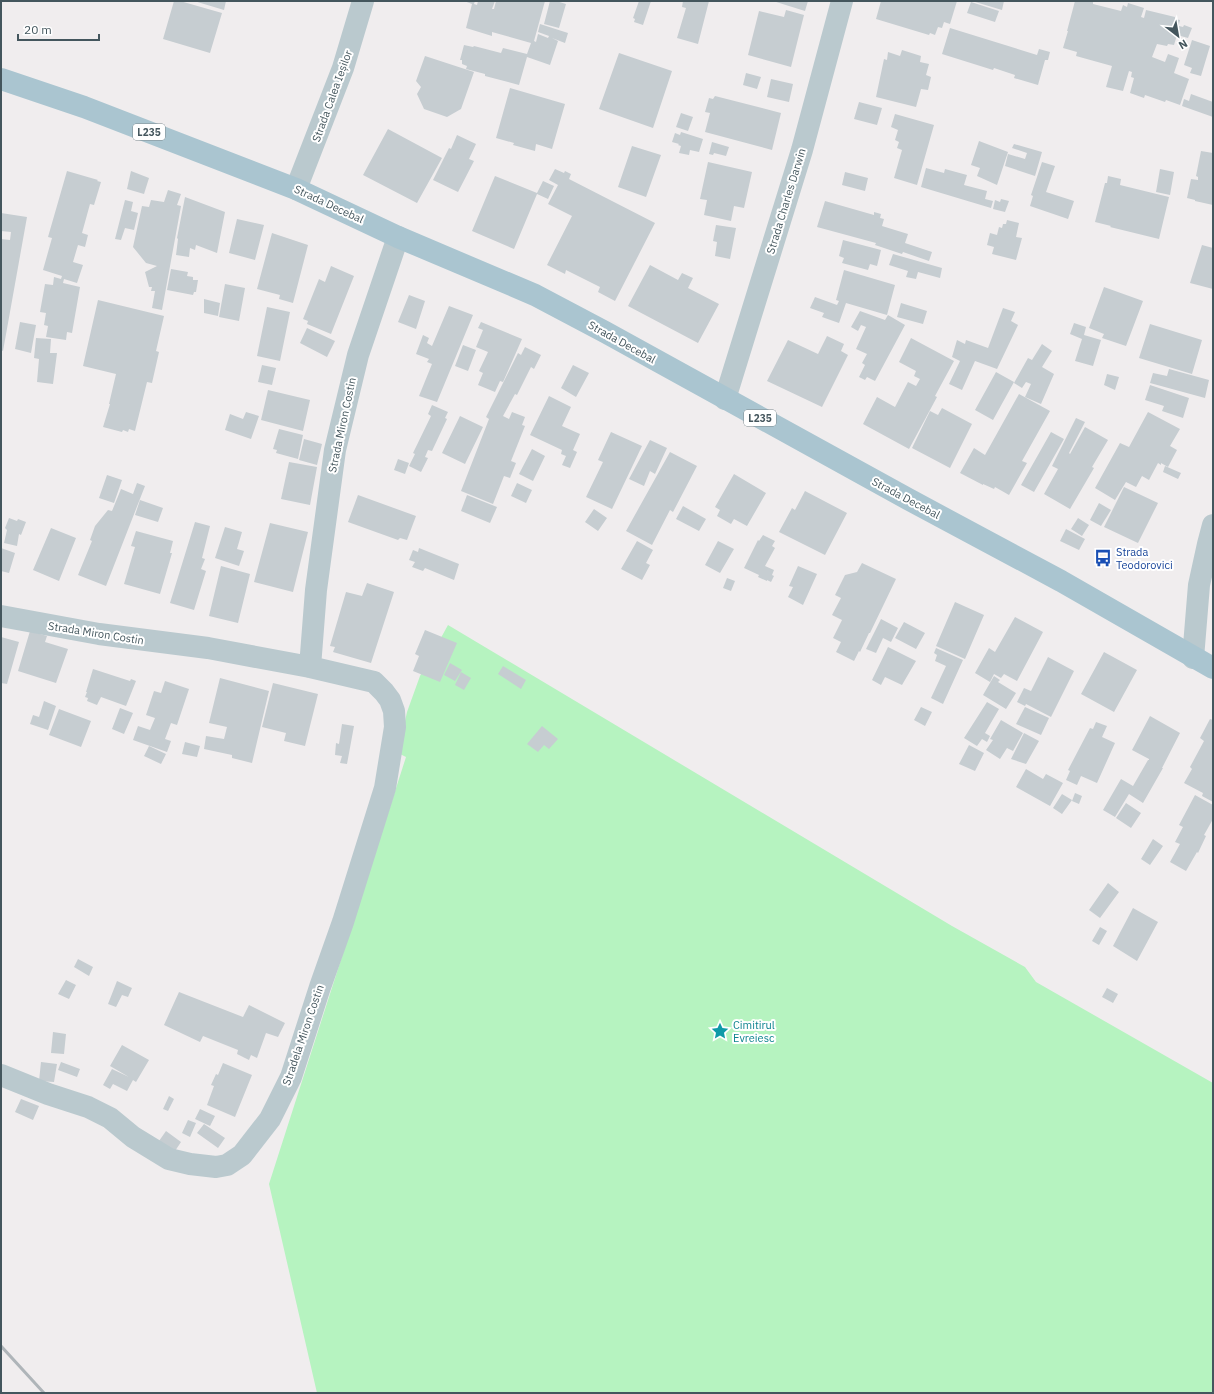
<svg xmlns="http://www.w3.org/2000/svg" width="1214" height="1394" viewBox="0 0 1214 1394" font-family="'IBM Plex Sans',sans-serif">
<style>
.green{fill:#b6f3c0}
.building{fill:#c6cdd1}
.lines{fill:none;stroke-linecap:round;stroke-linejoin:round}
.minor{stroke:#bac9ce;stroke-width:22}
.major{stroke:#aac5d0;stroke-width:22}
.rail{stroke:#afb5b9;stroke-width:3}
.labels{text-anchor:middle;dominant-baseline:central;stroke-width:4;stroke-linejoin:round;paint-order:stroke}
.shield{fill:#fff;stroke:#7c898e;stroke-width:1}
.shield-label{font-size:10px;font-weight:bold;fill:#44565d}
.street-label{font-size:11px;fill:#44565d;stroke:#fff}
.transit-label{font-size:11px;fill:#164399;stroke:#fff;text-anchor:start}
.culture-label{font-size:11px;fill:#0d838f;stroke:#fff;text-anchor:start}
</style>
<rect width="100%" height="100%" fill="#f0edee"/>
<!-- green -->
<path class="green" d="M448,625L952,926L1025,967L1036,982L1213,1083V1393H317L269,1184L406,757L398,753L407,712L420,676Z"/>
<!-- building -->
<path class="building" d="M174,1H180L222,13L210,53L163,39Z
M194,1H226L224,10Z
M464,1H475L474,4L477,5L478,1H495L492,9H494L496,1H545L534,41L536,42L538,34L548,38L549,36L538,32L540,24L568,33L565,43L552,38L558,41L550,65L527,57L519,85L485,76V74L466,69L467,66L462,64V60H460L464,45L473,47L474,46L501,53L503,48L527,54L531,43L492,32V36L466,28L472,4Z
M550,1H556L566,4L559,28L544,24Z
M639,1H651L643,25L634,22L635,19L633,18Z
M683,1H709L698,44L677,38L686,8L682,7Z
M773,1H808L805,11Z
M881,1H957L950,24L944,22L942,28L938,27L935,35L930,33L929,35L876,19Z
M972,1H1004L1002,10Z
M1075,1H1093V4L1121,11L1123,5L1127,7L1128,3L1144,8L1141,17L1144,18L1146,10L1175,17V19L1180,20L1177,32L1179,26L1183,27L1184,25L1192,28L1188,38L1177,35L1174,45L1168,44L1167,46L1157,44L1152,57L1165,62L1168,54L1179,58L1174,73L1189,79L1180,105L1166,100L1165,102L1145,95L1144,98L1130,93L1134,78L1131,77L1132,72L1129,71L1123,91L1106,87L1112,66L1076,56L1077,52L1063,48L1068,31H1067Z
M971,2L999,11L995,22L967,13Z
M786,10L804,15L791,67L748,55L759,11L784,17Z
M950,28L1037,55L1039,49L1050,52L1048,60H1045L1038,85L1014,78L1015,75L994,68L993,70L942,54Z
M1192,40L1210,46L1201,76L1190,73L1192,68L1184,65Z
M902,50L921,56L920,62L929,64L926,75L931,77L928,90L921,89L916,107L876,97L884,59L887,60L888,52L900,56Z
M619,53L672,71L653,128L599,109Z
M425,56L474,72L461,109L447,117L424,109L417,94L421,87L416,81Z
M746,73L761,77L757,89L743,85Z
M771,79L793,84L789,102L767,97Z
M510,88L565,104L552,149L536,144L535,151L513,145L514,143L496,138Z
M1191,94L1213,102V117L1182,106L1184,99L1189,101Z
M715,96L781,113L772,150L705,132L710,113L705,112L709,98L713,99Z
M859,102L882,108L877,125L854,119Z
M681,113L693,117L688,131L676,127Z
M895,114L934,125L917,185L894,178L902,150L897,148L899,142L895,140L898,130L891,127Z
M388,129L442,158L417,203L363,175Z
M681,132L703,139L699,152L690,150L689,155L679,153L681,146L678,145L679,144L672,142L675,133L680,135Z
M457,135L476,144L469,159L474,161L458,192L433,180L449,148L451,149Z
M979,141L1008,152L997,185L977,176L980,168L971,165Z
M712,142L729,147L726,156L714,153L713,155L709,154Z
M1014,144L1042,152L1035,176L1005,166L1008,154L1025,159L1027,153L1012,148Z
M632,146L661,155L646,197L618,187Z
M1201,151L1213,153V205L1195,201V200L1187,198L1191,179L1198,180V177L1196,176Z
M708,162L752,172L744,208L734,206L731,221L704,215L707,200L700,199Z
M1042,162L1055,166L1046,192L1074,201L1068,219L1030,206L1033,196L1031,195Z
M926,168L944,173L945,169L967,175L964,185L987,191L985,199L993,201L991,208L921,187Z
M555,169L564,173L565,171L571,174L569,179L655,223L615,301L598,292L600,287L566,270L565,274L547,265L572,216L548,204L558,185L549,180Z
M1160,169L1174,172L1170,195L1156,192Z
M67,171L98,180L97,181L101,182L94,205L90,204L82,233L88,235L85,247L78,245L73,262L83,265L77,283L64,279L63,283L80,287L72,333L67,332L66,340L46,337L48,326L44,325L46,313L40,312L45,284L53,285L54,277L61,279L62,276L43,270L52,238L48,237Z
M131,171L149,178L144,194L127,189Z
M845,172L868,178L865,191L842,185Z
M495,176L537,193L543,181L554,186L548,199L537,194L514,249L472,231Z
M1108,176L1121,179L1120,185L1169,197L1159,239L1110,227L1111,226L1095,222L1105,183H1107Z
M168,190L181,194L177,205L181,206L162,310L152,308L155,291H151L152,287H149L145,272L157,266L146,263L133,247L142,206L149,207L151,200L164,202Z
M185,197L225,212L217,253L196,245L195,250L190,248L189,257L176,255L178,239L177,238Z
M1001,199L1009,201L1005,212L993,209L995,200L1000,202Z
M125,200L133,202L131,211L138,213L134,230L125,228L121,240L115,239Z
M825,201L874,215V212L881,214L880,218L884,219L882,226L908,234L905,243L932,252L929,261L903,252L902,254L875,245L876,243L817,227Z
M1,213L27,217L3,351L1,350V239L10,240L11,232L1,231Z
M237,219L264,225L255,260L229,253Z
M1007,220L1019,223L1016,237L1022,238L1016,260L992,254L994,247L987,245L990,233L997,235L999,227L1002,228L1003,224H1006Z
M716,225L736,228L730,259L715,256L717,242L713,241Z
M272,233L308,245L293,303L279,299L280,295L257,289Z
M843,240L881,250L877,266L870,264L868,270L842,263L844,258L839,256Z
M1202,245L1213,248V289L1190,283Z
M893,254L942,268L940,278L918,272L916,279L906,277L908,271L889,265Z
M650,265L678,280L682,273L693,278L688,288L719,304L698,343L628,306Z
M331,266L354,276L331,334L307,324L308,321L303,319L319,279L325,282Z
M171,269L188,272L187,276L193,277V280H198L196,292H194L193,295L167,290Z
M844,270L895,285L887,315L846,303L839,323L822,317L824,313L810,308L815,297L837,305L839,301L836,300Z
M225,284L245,288L239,321L219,317Z
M1104,287L1143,301L1126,346L1102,338L1104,334L1089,328Z
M409,295L425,301L416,329L398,322Z
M204,299L220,303L218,316L204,313Z
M98,300L164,316L156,351L159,352L152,383L147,382L135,431L129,429L128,432L123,430L122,432L103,427L110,404H109L116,374L83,366Z
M901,303L927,311L923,324L897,317Z
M449,306L473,315L437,402L419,396L432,364L427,362L429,359L416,354L423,335L429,338L427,343L432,346Z
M267,307L290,312L280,361L257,356Z
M1003,308L1015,312L1011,321L1018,325L997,369L975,361L962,390L949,384L960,361L952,357L957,340L965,344L966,340L988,348Z
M860,311L885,320L888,315L905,325L875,381L867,377L865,380L859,377L865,365L862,363L867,354L856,349L866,327L861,325L858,331L851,327Z
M20,322L36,325L31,353L15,349Z
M481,322L522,339L503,382L500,381L495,392L478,385L483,373L479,371L488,352L476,347L483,330L478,328Z
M1074,323L1086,327L1084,335L1101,340L1093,366L1075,361L1082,339L1070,334Z
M1150,324L1202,340L1192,374L1139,358Z
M307,328L335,341L327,357L300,343Z
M827,336L844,344L841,351L848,355L822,407L767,381L788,340L818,354Z
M36,338L51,339L50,353H57L53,384L37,382L39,359L34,358Z
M911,338L954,361L935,396L937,397L909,449L863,424L877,397L895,407L908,382L916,386L920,379L914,376L916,371L899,362Z
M1042,344L1052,351L1042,367L1054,374L1041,404L1025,397L1031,384L1026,382L1022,388L1014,383L1028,358L1032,360Z
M463,345L476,350L468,371L455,366Z
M525,347L541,355L534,369L531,367L517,395L515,394L503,416L509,419L512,412L525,417L522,425L525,426L511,461L516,463L510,478L504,476L493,504L461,491L489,419L486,417L518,353L521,355Z
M262,365L276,368L272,385L258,382Z
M573,365L589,373L576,397L561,388Z
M1169,369L1209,380L1205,398L1150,383L1153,373L1167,376Z
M996,372L1014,382L993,420L975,410Z
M1107,374L1119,377L1115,390L1104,385Z
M1150,385L1189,398L1183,418L1162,411L1164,406L1145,400Z
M268,390L310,400L303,431L261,420Z
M1019,394L1050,411L1022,461L1027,463L1009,495L995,487L994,489L983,484V485L960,473L974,448L985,455Z
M549,396L571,407L562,426L580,434L573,450L577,452L570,468L562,465L566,456L561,454L562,450L530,435Z
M432,405L448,412L445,418L447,419L432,451L428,450L425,457L428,458L421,472L409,466L415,454L413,453L431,416L428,414Z
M942,408L972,424L950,468L912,448L930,411L938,415Z
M246,412L259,416L251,439L225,430L230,414L243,419Z
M1148,412L1180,429L1170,446L1177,450L1168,467L1161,463V465L1158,463L1149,480L1142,476L1136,487L1126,482L1115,500L1095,488L1120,443L1129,447Z
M460,416L483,427L465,464L442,453Z
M1076,418L1085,422L1069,453L1070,454L1085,427L1108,440L1092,467L1094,468L1070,509L1044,494L1058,469L1052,466Z
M279,429L303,435L298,459L276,453L277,450L273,449Z
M611,432L642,446L612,509L586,497L603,462L598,460Z
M1051,432L1064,439L1034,492L1021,485Z
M304,439L322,444L317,465L299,460Z
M650,440L667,448L655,474L650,471L644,486L629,479Z
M532,449L545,456L533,481L519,474Z
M670,452L697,466L673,512L670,510L652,545L626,531Z
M398,459L409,463L405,474L394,470Z
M289,462L317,467L310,505L281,499Z
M1165,466L1181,473L1178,479L1163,472Z
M734,474L766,493L747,526L734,519L731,524L717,516L720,510L715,507Z
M107,475L122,480L114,503L99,498Z
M137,483L145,486L106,586L78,575L92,541L90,540L95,526L108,510L112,511L121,489L133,494Z
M517,483L532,490L526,503L511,496Z
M1124,487L1158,503L1138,543L1104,527Z
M805,491L847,513L825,555L779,532L792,508L795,510Z
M358,495L416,516L407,540L400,538L398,540L348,522Z
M467,495L497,507L490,523L461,511Z
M140,500L163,508L158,522L135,515Z
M1099,503L1111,510L1101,526L1090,520Z
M683,506L706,519L699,531L676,519Z
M594,509L607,518L598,531L585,522Z
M9,518L17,521L18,519L26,522L21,535L19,534L17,546L4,543L7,530L5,528Z
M1078,518L1089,525L1082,536L1071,529Z
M195,522L210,526L202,558L205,559L201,569L206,571L194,610L170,603Z
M270,523L308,532L293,592L254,582Z
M225,527L242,532L237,549L244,551L239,566L215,558Z
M51,528L76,538L59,581L33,570Z
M1066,529L1085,539L1079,550L1060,541Z
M136,531L173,541L170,553H172L160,594L124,584L135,547L131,546Z
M763,535L775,541L772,546L775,548L765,566L774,570L772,575L774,576L771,582L767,580V581L758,577L759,575L744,568L758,540L759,541Z
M637,541L653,550L646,563L650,565L642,580L621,569Z
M718,541L734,549L720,573L705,565Z
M1,548L15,553L9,573L1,571Z
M419,548L459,564L454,580L425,568L423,571L412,567L415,562L409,560L413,550L418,552Z
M862,563L896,579L870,633H869L860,652L859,651L854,661L836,652L841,642L833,638L842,620L832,615L841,598L835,595L845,575L857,572Z
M221,566L250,574L238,623L209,616Z
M798,566L817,574L803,605L788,597L793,587L789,586Z
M727,578L735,581L731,591L723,588Z
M367,583L394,592L371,663L333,652L335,647L330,646L346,592L362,596Z
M955,602L984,615L965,659L936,646Z
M1015,617L1043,632L1017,681L1004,674L1001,678L994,674L990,682L975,673L989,648L995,652Z
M881,619L898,628L891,642L883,638L876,653L866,649Z
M904,622L925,633L916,649L895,638Z
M425,630L457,643L440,682L413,671L419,656L415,654Z
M30,631L47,636L45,642L68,649L56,683L18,671Z
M1,637L19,642L7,684L1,683Z
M888,647L916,661L902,685L885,677L881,685L872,680Z
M936,648L963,660L943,704L931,698L946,666L935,661L937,655L934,653Z
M1104,652L1137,670L1114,712L1081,694Z
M1048,657L1074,671L1051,717L1026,704L1025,706L1017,702L1024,688L1031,691Z
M450,663L462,670L455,681L444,675Z
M503,666L526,680L521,689L498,674Z
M93,669L130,681L131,679L136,681L126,706L101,697L97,705L87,701L88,698L85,697L87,692H86Z
M461,672L471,678L464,690L455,685Z
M994,676L1000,680L998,682L1016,693L1006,709L983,695Z
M220,678L269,691L252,763L232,758V755L204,749L206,736L224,739L227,727L209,723Z
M165,681L189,689L177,725L171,723L165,739L171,741L167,752L133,740L138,726L150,730L155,718L146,715L154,691L161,693Z
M273,683L318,694L305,746L284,741L286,733L262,727Z
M44,701L56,706L48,730L30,724L33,715L39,717Z
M987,702L999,709L985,733L990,736L987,742L982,739L977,746L964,738Z
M921,707L932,712L925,726L914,720Z
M1025,707L1049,718L1041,735L1016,724Z
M120,708L133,713L124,734L112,729Z
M59,709L91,721L81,747L49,735Z
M1150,716L1180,733L1162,768H1163L1143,803L1129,794L1115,817L1103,810L1121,779L1133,786L1148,760H1149V759L1132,750Z
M1210,719L1213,720V802L1202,796L1203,793L1184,783L1192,769L1190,767L1204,741L1200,738Z
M1001,720L1023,733L1013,751L1007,748L1000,759L986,750L993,740L990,739Z
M1096,722L1107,726L1102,737L1115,743L1097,783L1081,776L1077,785L1066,780L1070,771L1068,770L1090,728L1093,729Z
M342,724L354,726L347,764L340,763L342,756L335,755L336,743L339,744Z
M542,726L558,739L549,749L544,745L538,752L527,744Z
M1024,733L1039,741L1026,764L1011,759Z
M185,742L200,746L197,757L182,754Z
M969,745L984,753L975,771L959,764Z
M149,746L166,754L161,764L144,756Z
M1026,769L1043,779L1046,774L1063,783L1050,806L1016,787Z
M1075,793L1082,796L1079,804L1072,801Z
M1062,794L1072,800L1062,814L1053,808Z
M1195,795L1213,805V819L1204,835L1206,836L1198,853L1197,852L1186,871L1170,862L1180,844L1175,842L1183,827L1179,825Z
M1126,803L1141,813L1131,828L1116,818Z
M1153,839L1163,846L1150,865L1141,859Z
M1108,883L1119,892L1100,918L1089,910Z
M1133,908L1158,922L1137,961L1113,946Z
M1100,927L1107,931L1099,945L1092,941Z
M78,959L93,967L89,976L74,967Z
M66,980L76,985L69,999L58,994Z
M117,981L132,988L128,997L122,995L116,1007L108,1004Z
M1107,988L1118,994L1113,1003L1102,997Z
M179,992L243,1017L249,1005L285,1023L278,1037L266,1033L257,1058L251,1055L249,1060L237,1054L238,1050L203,1036L200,1042L164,1025Z
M53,1032L66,1034L64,1054L51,1053Z
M122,1045L149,1060L136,1082L133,1080L127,1091L113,1084L110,1089L103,1085L112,1069L129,1077L110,1066Z
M41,1062L57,1064L54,1082L39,1081Z
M61,1062L80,1069L77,1077L58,1070Z
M223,1063L252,1075L235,1117L207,1105L214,1086L211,1085L216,1074L218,1075Z
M169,1096L174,1099L168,1111L163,1109Z
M21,1099L39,1106L33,1120L15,1112Z
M200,1109L215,1116L210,1126L195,1119Z
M188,1120L196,1123L190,1137L182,1133Z
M204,1124L225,1138L218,1148L197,1133Z
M166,1131L181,1142L175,1151L159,1141Z"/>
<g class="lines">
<!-- minor -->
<path class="minor" d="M296,189L343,68L363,1
M725,399L802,150L842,1
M1,616L99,634L208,648L310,667L374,682L384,692L390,700L394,711L395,727L385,788L343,922L320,987L291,1077L270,1119L242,1155L227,1165L216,1167L190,1164L169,1159L133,1137L110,1118L88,1107L48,1094L1,1075
M1193,658L1199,585L1208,544L1213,525
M310,667L316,590L335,450L358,355L398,237"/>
<!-- major -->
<path class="major" d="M1,79L84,107L296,189L398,237L535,295L605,332L908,499L1061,581L1213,668"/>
<!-- rail -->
<path class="rail" d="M1,1346L44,1393"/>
</g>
<!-- icons -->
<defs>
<g id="bus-bare" transform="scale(1.38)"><path d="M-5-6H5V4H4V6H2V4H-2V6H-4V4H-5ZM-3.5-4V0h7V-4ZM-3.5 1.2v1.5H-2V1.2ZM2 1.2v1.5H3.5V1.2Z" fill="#1a4fb4" stroke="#fff" stroke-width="2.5" paint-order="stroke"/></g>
<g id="sight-bare" transform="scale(1.38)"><path d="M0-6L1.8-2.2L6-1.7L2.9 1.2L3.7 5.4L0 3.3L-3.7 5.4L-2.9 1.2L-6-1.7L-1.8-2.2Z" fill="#0f9aa8" stroke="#fff" stroke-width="2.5" paint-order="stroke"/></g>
</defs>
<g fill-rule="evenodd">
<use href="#bus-bare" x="1103" y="558"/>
<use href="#sight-bare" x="720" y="1031"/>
</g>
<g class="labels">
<!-- shield labels -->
<g class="shield">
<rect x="133" y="124" width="32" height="16" rx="3"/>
<rect x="744" y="410" width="32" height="16" rx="3"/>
</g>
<g class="shield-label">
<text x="149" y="132">L235</text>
<text x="760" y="418">L235</text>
</g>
<!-- street labels -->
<g class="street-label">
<text transform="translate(332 96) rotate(-70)">Strada Calea Ieșilor</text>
<text transform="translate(786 201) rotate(-73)">Strada Charles Darwin</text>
<text transform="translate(329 204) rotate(25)">Strada Decebal</text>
<text transform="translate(622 342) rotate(29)">Strada Decebal</text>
<text transform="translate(342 425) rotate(-78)">Strada Miron Costin</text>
<text transform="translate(906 498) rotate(28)">Strada Decebal</text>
<text transform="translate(96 633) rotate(9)">Strada Miron Costin</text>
<text transform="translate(303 1035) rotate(-71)">Stradela Miron Costin</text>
</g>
<!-- transit labels -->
<g class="transit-label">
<text x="1116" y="552">Strada<tspan x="1116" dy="13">Teodorovici</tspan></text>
</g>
<!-- culture labels -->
<g class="culture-label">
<text x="733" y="1025">Cimitirul<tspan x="733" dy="13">Evreiesc</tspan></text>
</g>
</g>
<!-- border -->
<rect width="1214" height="1394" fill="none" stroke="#44565d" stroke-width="4"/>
<!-- north arrow -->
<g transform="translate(1178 36) rotate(149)" stroke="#ffffff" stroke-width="3" paint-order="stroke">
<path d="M0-3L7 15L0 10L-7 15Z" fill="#44565d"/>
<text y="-6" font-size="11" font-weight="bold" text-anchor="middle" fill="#44565d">N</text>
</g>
<!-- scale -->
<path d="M18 34v6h81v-6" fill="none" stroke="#44565d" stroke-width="2"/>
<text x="24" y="34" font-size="12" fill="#44565d" stroke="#ffffff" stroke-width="3" paint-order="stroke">20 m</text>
</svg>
